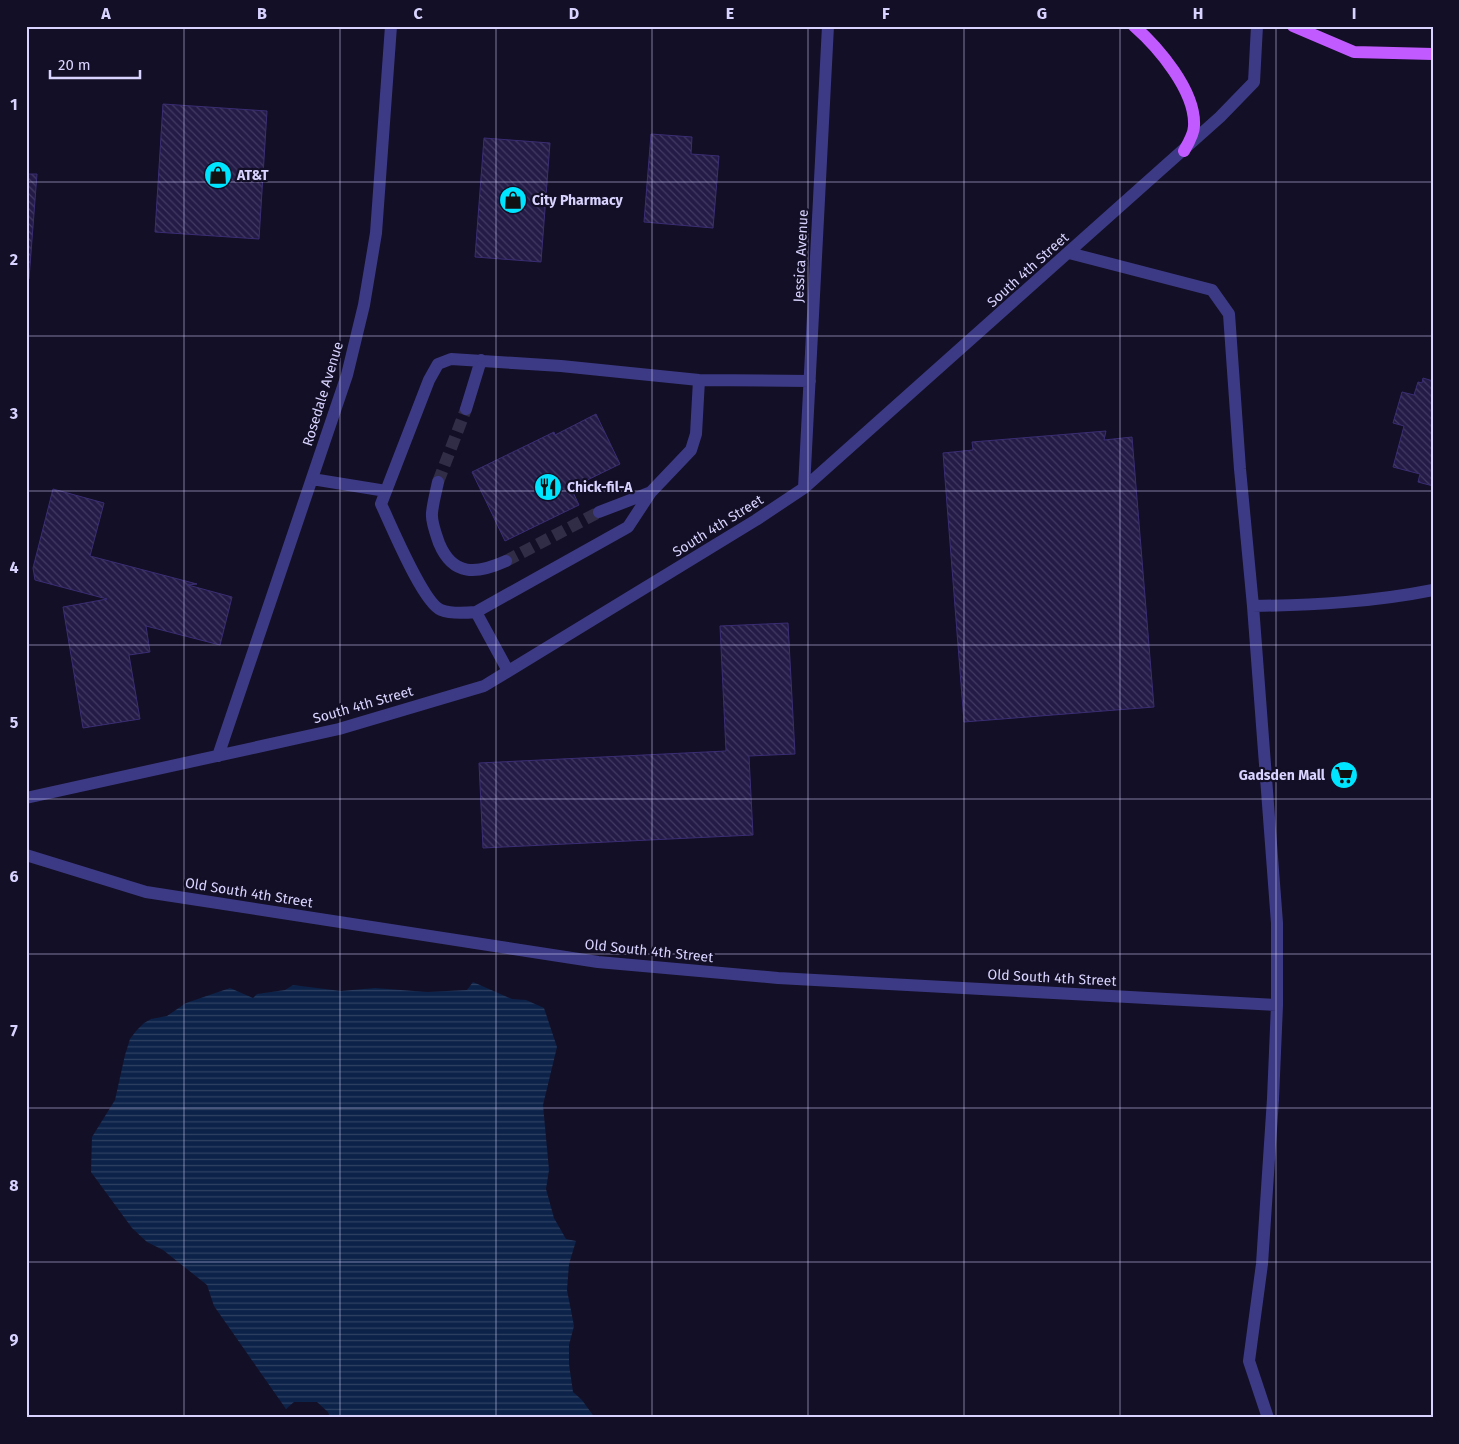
<svg xmlns="http://www.w3.org/2000/svg" width="1459" height="1444" viewBox="0 0 1459 1444" font-family="'Fira Sans',sans-serif">
<style>
.water{fill:url(#water-rules)}
.building{fill:url(#building-back-hatch);stroke:#3b2d73}
.lines{fill:none;stroke-linecap:round;stroke-linejoin:round}
.minor-tunnel{stroke:#312d47;stroke-width:12;stroke-dasharray:12 6;stroke-linecap:butt}
.minor{stroke:#3d3a85;stroke-width:12}
.major{stroke:#c25bff;stroke-width:12}
.grid{fill:none;stroke:#d9d4ff;stroke-width:1;stroke-opacity:0.55}
.labels{text-anchor:middle;dominant-baseline:central;stroke-width:4.5;stroke-linejoin:round;paint-order:stroke}
.poi-label{font-size:14px;font-weight:bold;fill:#d9d4ff;stroke:#130f26;text-anchor:start}
.street-label{font-size:14px;fill:#d9d4ff;stroke:#130f26}
.neatline{fill:none;stroke:#d9d4ff;stroke-width:2}
.grid-label{font-size:16px;text-anchor:middle;font-weight:bold;fill:#d9d4ff}
</style>
<defs>
<pattern id="water-rules" width="6" height="5" patternUnits="userSpaceOnUse" patternTransform="scale(1.25)"><rect width="6" height="5" fill="#0c2248"/><path d="M0 2.5h6" fill="none" stroke="#2f4163"/></pattern>
<pattern id="building-back-hatch" width="6" height="6" patternUnits="userSpaceOnUse" patternTransform="scale(1.25)"><rect width="6" height="6" fill="#241b47"/><path d="M-1 5l2 2M0 0l6 6M5-1l2 2" fill="none" stroke="#433b63"/></pattern>
</defs>
<rect width="100%" height="100%" fill="#130f26"/>
<!-- water -->
<path class="water" d="M473,982L512,999L526,1000L544,1008L557,1047L543,1105L549,1170L546,1189L554,1218L566,1239L576,1241L569,1264L567,1290L574,1326L569,1345V1364L573,1392L582,1400L595,1418H330L328,1412L317,1402H294L286,1409L214,1306L207,1285L163,1250L147,1242L132,1228L91,1172L92,1137L115,1100L125,1055L130,1039L136,1031L144,1023L151,1019L167,1016L186,1003L230,988L253,998L257,994L285,990L293,985L341,991L375,988L427,992L467,990Z"/>
<!-- building -->
<path class="building" d="M163,104L267,111L259,239L155,232Z
M651,134L692,137L691,154L719,156L713,228L644,222Z
M484,138L550,143L541,262L475,257Z
M26,174H37L29,279H26Z
M1423,378L1433,381V486L1418,482L1420,474L1393,467L1404,426L1393,423L1402,392L1414,395L1418,382L1422,383Z
M596,414L620,464L571,488L579,505L505,541L472,472L554,432L555,435Z
M1106,431L1104,440L1132,437L1154,707L964,722L943,453L973,450L972,442Z
M53,489L104,503L90,556L197,584L188,585L232,597L220,645L146,626L150,652L129,655L140,719L83,728L63,607L107,599L35,580L33,568Z
M788,623L795,754L749,756L753,835L483,848L479,763L726,751L720,626Z"/>
<g class="lines">
<!-- minor-tunnel -->
<path class="minor-tunnel" d="M438,482L466,409
M506,561L599,512"/>
<!-- minor -->
<path class="minor" d="M1069,253L1212,290L1229,314L1240,469L1253,606
M699,380L696,434L691,450L651,492L628,527L476,612C466,613 451,614 441,610C423,603 391,525 381,504L429,380L438,364L451,359L561,366L699,380L810,381
M466,409L481,360
M312,479L386,491
M438,482C436,492 433,502 432,513C431,522 436,534 439,543C453,577 477,574 506,561
M804,488L828,26
M599,512L651,492
M476,612L508,671
M218,756L347,375L364,305L376,233L391,26
M26,798L339,729L484,686L756,520L804,488L1220,117L1254,82L1257,26
M26,855L146,892L598,962L778,978L1277,1005
M1268,1418L1249,1361L1262,1264L1273,1099L1277,1005V923L1253,606C1314,605 1373,602 1433,590"/>
<!-- major -->
<path class="major" d="M1134,26C1158,47 1196,91 1194,126C1194,134 1188,144 1184,151
M1293,26L1354,52L1433,54"/>
</g>
<!-- grid -->
<path class="grid" d="M184,26V1418M340,26V1418M496,26V1418M652,26V1418M808,26V1418M964,26V1418M1120,26V1418M1276,26V1418M26,182H1433M26,336H1433M26,491H1433M26,645H1433M26,799H1433M26,954H1433M26,1108H1433M26,1262H1433"/>
<!-- icons -->
<defs>
<g id="shop-disc" transform="scale(1.4375)"><circle r="9.5" fill="#00e5ff" stroke="#130f26"/><path d="M-5-2.5h2.3a2.7 3.5 0 0 1 5.4 0H5L5.5 6h-11ZM-1.5-2.5h3a1.5 2.3 0 0 0-3 0Z" fill="#111"/></g>
<g id="restaurant-disc" transform="scale(1.4375)"><circle r="9.5" fill="#00e5ff" stroke="#130f26"/><path d="M-5-6h1v4h1v-4h1v4h1v-4h1v5L-1.5 .5V6h-2V.5L-5-1ZM5-6V6H3V1.5H1.5Q1.5-4 5-6Z" fill="#111"/></g>
<g id="supermarket-disc" transform="scale(1.4375)"><circle r="9.5" fill="#00e5ff" stroke="#130f26"/><path d="M-6-5.5h2.5l.6 2H6L4.5 2H-2.5L-4.4-4H-6ZM-1.5 3.2a1.3 1.3 0 1 0 .1 0ZM3 3.2a1.3 1.3 0 1 0 .1 0Z" fill="#111"/></g>
</defs>
<g fill-rule="evenodd">
<use href="#shop-disc" x="218" y="175"/>
<use href="#shop-disc" x="513" y="200"/>
<use href="#restaurant-disc" x="548" y="487"/>
<use href="#supermarket-disc" x="1344" y="775"/>
</g>
<g class="labels">
<!-- poi labels -->
<g class="poi-label">
<text x="237" y="175">AT&amp;T</text>
<text x="532" y="200">City Pharmacy</text>
<text x="567" y="487">Chick-fil-A</text>
<text x="1325" y="775" text-anchor="end">Gadsden Mall</text>
</g>
<!-- street labels -->
<g class="street-label">
<text transform="translate(801 256) rotate(-87)">Jessica Avenue</text>
<text transform="translate(1028 270) rotate(-42)">South 4th Street</text>
<text transform="translate(323 394) rotate(-73)">Rosedale Avenue</text>
<text transform="translate(718 526) rotate(-32)">South 4th Street</text>
<text transform="translate(363 705) rotate(-16)">South 4th Street</text>
<text transform="translate(249 893) rotate(9)">Old South 4th Street</text>
<text transform="translate(649 951) rotate(6)">Old South 4th Street</text>
<text transform="translate(1052 978) rotate(3)">Old South 4th Street</text>
</g>
</g>
<!-- border -->
<rect width="1459" height="1444" fill="none" stroke="#130f26" stroke-width="55"/>
<!-- scale -->
<path d="M50 70v8h90v-8" fill="none" stroke="#d9d4ff" stroke-width="2.5"/>
<text x="58" y="70" font-size="15" fill="#d9d4ff" stroke="#130f26" stroke-width="4" paint-order="stroke">20 m</text>
<rect x="28" y="28" width="1404" height="1388" class="neatline"/>
<g class="grid-label">
<text x="106" y="19">A</text>
<text x="262" y="19">B</text>
<text x="418" y="19">C</text>
<text x="574" y="19">D</text>
<text x="730" y="19">E</text>
<text x="886" y="19">F</text>
<text x="1042" y="19">G</text>
<text x="1198" y="19">H</text>
<text x="1354" y="19">I</text>
<text x="14" y="110">1</text>
<text x="14" y="265">2</text>
<text x="14" y="419">3</text>
<text x="14" y="573">4</text>
<text x="14" y="728">5</text>
<text x="14" y="882">6</text>
<text x="14" y="1036">7</text>
<text x="14" y="1191">8</text>
<text x="14" y="1345">9</text>
</g>
</svg>
